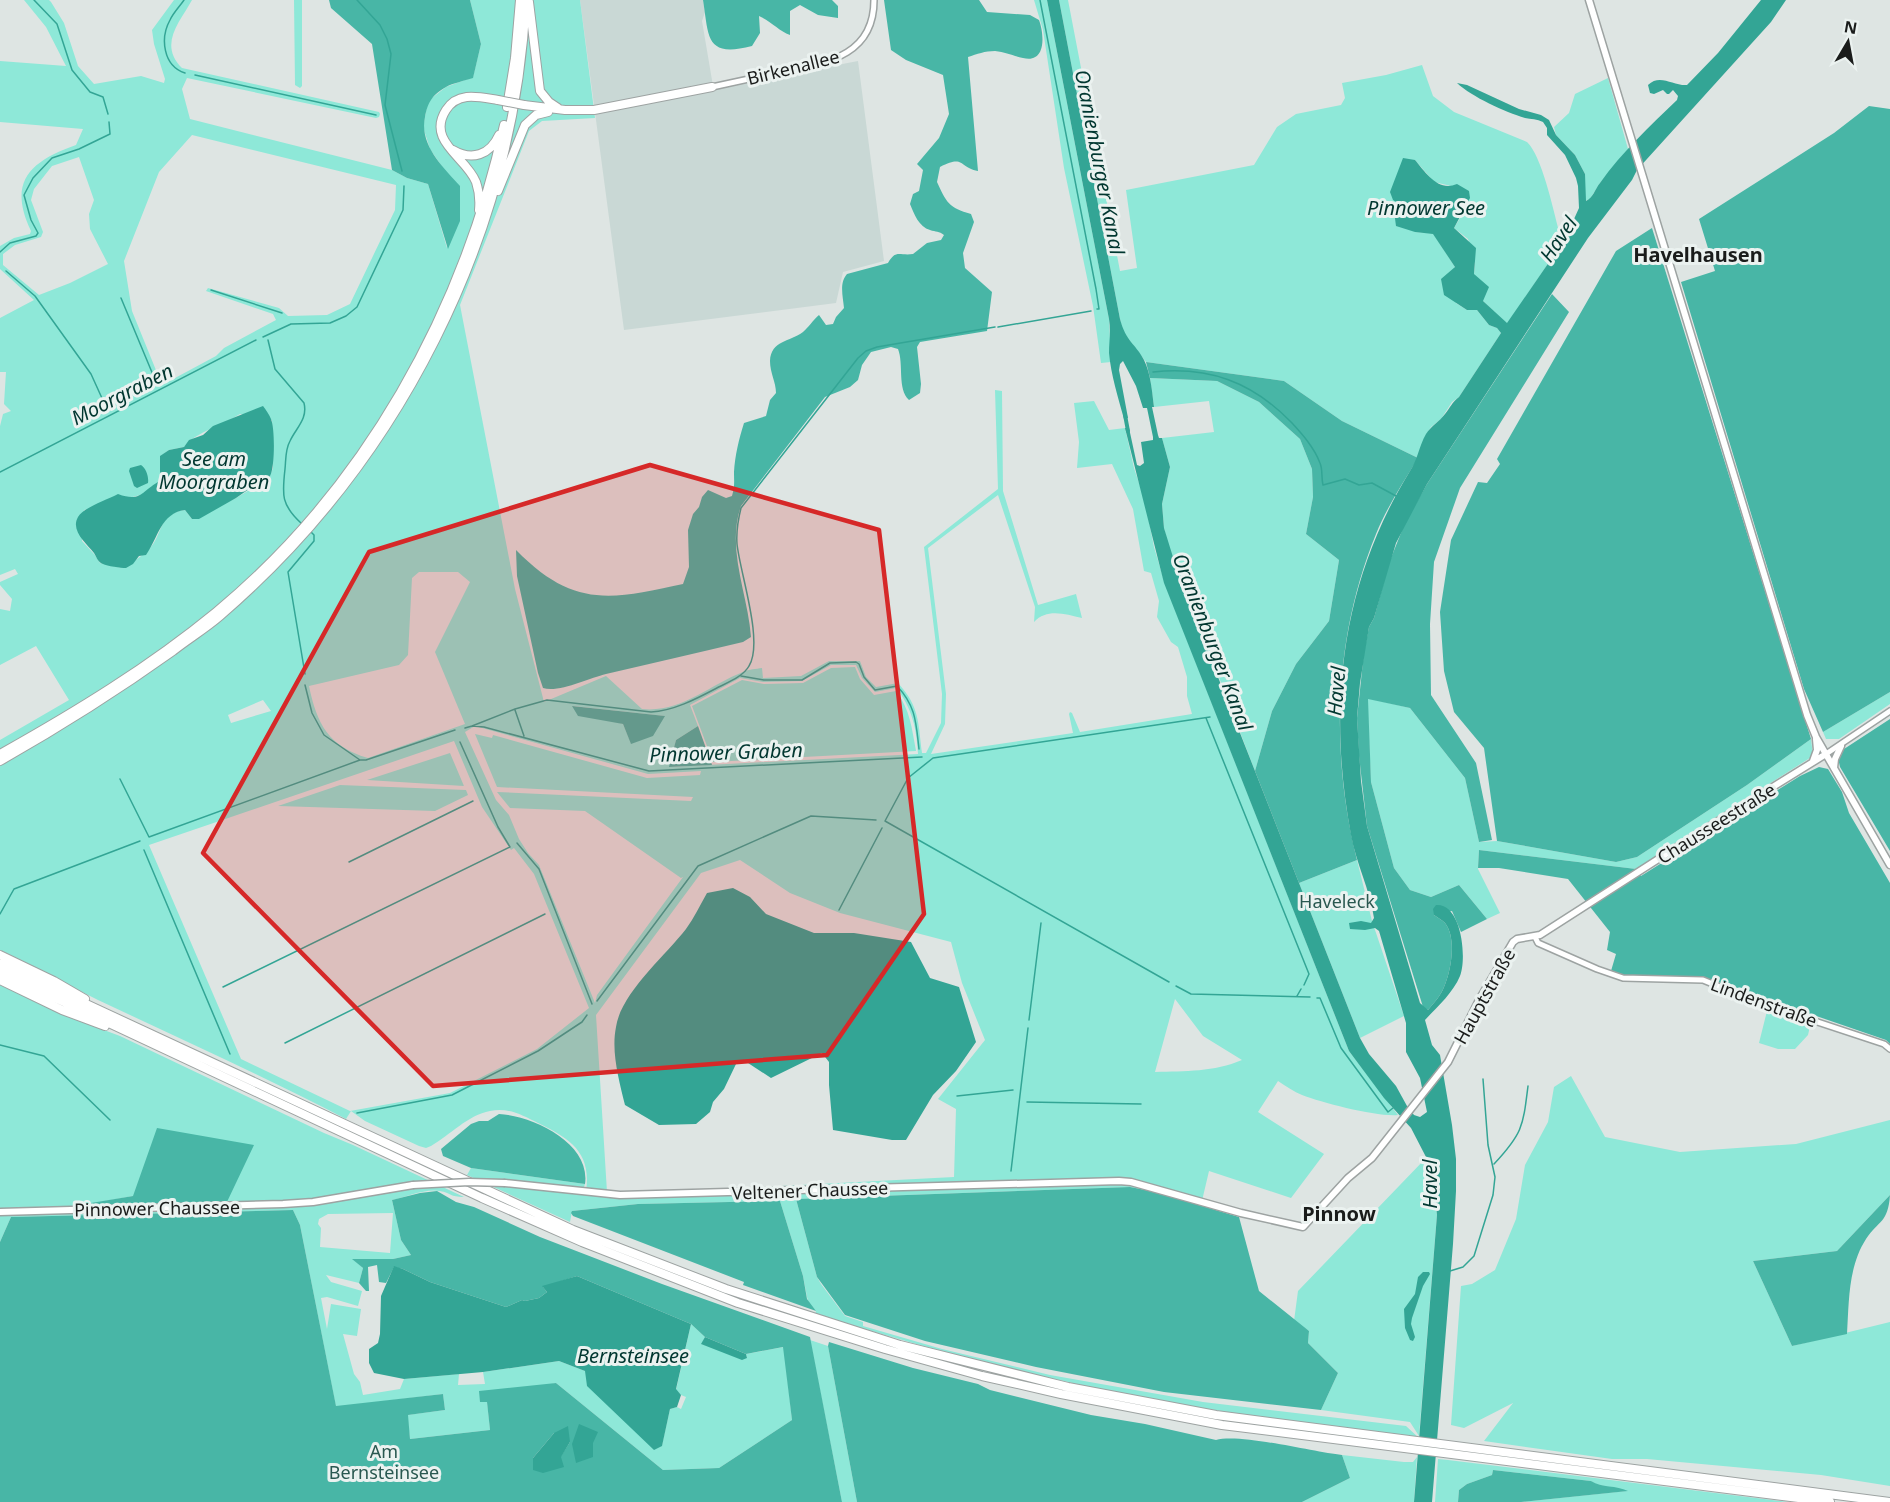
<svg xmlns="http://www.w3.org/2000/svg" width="1890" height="1502" viewBox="0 0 1890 1502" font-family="'Noto Sans',sans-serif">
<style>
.built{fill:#c9d8d5}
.green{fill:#8ee8d8;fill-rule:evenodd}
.forest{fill:#48b6a6;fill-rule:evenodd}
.water{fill:#33a595}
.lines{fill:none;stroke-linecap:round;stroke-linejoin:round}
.stream{stroke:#33a595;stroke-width:1.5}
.canal{stroke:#33a595;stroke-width:4}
.minor-casing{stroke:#9da3a2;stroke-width:8}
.major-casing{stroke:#9da3a2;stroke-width:9}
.highway-casing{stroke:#9da3a2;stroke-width:10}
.minor{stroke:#fff;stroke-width:5}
.major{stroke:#fff;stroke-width:6}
.highway{stroke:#fff;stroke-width:8}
.major-bridge-casing{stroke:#9da3a2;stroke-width:9;stroke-linecap:butt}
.highway-bridge-casing{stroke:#9da3a2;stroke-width:10;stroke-linecap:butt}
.major-bridge{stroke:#fff;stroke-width:6}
.highway-bridge{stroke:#fff;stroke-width:8}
.marked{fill:#d62828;fill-opacity:0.2;stroke:#d62828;stroke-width:4.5;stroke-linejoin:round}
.labels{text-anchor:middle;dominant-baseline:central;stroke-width:6;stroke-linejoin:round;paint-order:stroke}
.street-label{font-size:18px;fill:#1a1c1b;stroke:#ebf2f0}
.park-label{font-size:18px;fill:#295850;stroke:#ebf2f0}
.water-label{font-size:20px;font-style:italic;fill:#013730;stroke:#ebf2f0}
.neighbourhood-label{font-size:20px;font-weight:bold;fill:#1a1c1b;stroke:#ebf2f0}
</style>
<rect width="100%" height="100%" fill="#dee5e3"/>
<!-- built -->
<path class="built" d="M580,0H703L705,12L702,21L713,86L826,63L827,67L858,61L884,261L843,272L836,303L624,330Z"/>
<!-- green -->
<path class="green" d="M24,0H49L51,2L64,23L78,66L94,84L141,76L164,83L165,79L154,44L152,30L174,0H192C180,22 158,44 182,68L379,112L380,114L379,117L376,118L187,78L182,89L190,119L392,170L407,178L428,184L447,248L443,168L430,149L423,127L428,101L446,87L473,77L481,44L470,0H580L595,118L542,121L529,131L460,305L515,589L544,702L606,676L642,709C681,713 709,685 743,672C749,669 756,669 762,668L763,678L801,676L829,661H860L866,677L876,687L898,683C920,707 918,723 922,753H926L941,723L942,694L924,547L998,489L995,390L1002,391L1003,491L1038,605L1076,594L1082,618C1065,614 1047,608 1034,622L1035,607L998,495L928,548L946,694L945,724L931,754L1073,733L1069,714L1070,712L1072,713L1080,732L1192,714L1187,696V677L1178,647L1171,642L1157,617L1159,601L1151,573L1144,571L1133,509L1112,464L1077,468L1079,442L1074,403L1094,401L1109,430L1125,428L1134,468L1145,501L1154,547L1165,584L1349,1051L1398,1115C1377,1117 1323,1103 1302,1095C1294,1092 1286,1086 1278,1081L1258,1112L1324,1154L1291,1198L1209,1171L1201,1205L1156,1192L1130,1187L796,1199L817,1277L821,1284L845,1316L863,1322V1326L942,1349L1050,1375L1203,1402L1406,1426L1419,1438C1327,1426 1236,1415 1145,1398C1034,1377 924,1348 815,1314L816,1311L809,1304L807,1297L803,1276L780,1201L638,1204L572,1211L570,1222L467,1175L471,1168L585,1184L583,1190L586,1191C592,1152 569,1138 538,1123C522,1115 508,1107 490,1111C468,1115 450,1135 431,1146L426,1148L419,1146L365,1121L351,1111L346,1119C265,1077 181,1039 98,1000C65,984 33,965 0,950V740L69,700L36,646L0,665V609L10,611L12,599L0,585V582L18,574L15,569L0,575V426L3,414L11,411L4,404L6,372H0V318L34,300L0,269V246L14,238L30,234L31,231C7,181 31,161 76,145L83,129L0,122V61L66,66L46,27ZM192,135L396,185L395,210L350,304L327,315L288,316L279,308L208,288L206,291L273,314L276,320L224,348L216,356L162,385L132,311L124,261L159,172ZM79,157L94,200L89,214L90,229L108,264L70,283L39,295L3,265V254L15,245L41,237L43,232L31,200L34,189L52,166ZM240,414L272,420L273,468L269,478L236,498L192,519L185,510C158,513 163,535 149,549C143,555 126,569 118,567C112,566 106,564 100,563L95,555L82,541L84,510L144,494L160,481L161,456L169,450L184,447C194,433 225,424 240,414ZM419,572H458L470,582L435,652L465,724L368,758C328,746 317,724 309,686L399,665L408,655L412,578ZM831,665H856L862,678L875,692L896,688C912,707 917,730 918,754L670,767L676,740L698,726L690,705L740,678L763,682L802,681ZM263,700L271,711L231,723L228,715ZM572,706H573L664,716L631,743L623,724ZM475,726L648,774L701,771L700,775L647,778L493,735L492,738L475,734L497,787L693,797L691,801L497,792L510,808L585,811L681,878L683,877L597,995L595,1003L539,865L528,853L519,839L509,815L496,800L465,732ZM454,741L482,807L511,850L514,848L534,874L589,1008L537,1049L450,1093L350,1111L241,1059L149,845ZM740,860L790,893L840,913L951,942L962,983L985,1040L938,1099L956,1109L954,1177L628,1194L607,1192L596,1015L701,873ZM1175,999L1203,1036L1242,1060C1214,1072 1185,1071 1155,1072Z
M294,0H302V86L300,88L295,85Z
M1034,0H1047L1109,319L1111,362L1101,363L1093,306L1064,168L1043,30Z
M1059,0H1068L1120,271L1137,268L1126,190L1254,165L1277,127L1296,114L1341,105L1345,98L1342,83L1386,75L1422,65L1433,96L1454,112L1527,142C1542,156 1553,209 1559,231L1565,239L1507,324L1483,301L1474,274L1475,263L1468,239L1454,228L1460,218L1451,186L1434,182L1415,160L1399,204L1415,232L1433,233L1455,267L1452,271L1456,303L1467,310H1477L1489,325L1497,328L1501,333L1459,397L1452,402L1441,419L1431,427L1425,437L1418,458L1342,421L1284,381L1146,362L1123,332L1120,319Z
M1608,78L1628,149L1600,183L1590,199L1585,201V174L1575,155L1556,135L1554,127L1569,113L1575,94Z
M1150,378L1217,381L1259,402L1300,439L1312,469L1313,497L1306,534L1339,560L1329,621L1296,664L1272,711L1255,771L1168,545L1164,528L1162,504L1170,467L1162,438L1214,432L1209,401L1154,407Z
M855,667L860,679L874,695L896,691C910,709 912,729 916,751L713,762L692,706L742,680L764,684L803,683L831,668Z
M1890,692V704L1839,739H1826L1823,732Z
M1367,698L1410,708L1465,778L1479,842L1497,841L1616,862L1637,857L1747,785L1811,739L1813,756L1636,869L1479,850L1478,869L1500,913L1487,919L1459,885L1431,897L1410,890L1394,868L1371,782Z
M450,753L464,786L367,780Z
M340,785L466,790L468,795L435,811L278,806Z
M1357,860L1372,921L1404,1016L1360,1038L1299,883Z
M0,967L484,1193L483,1195L0,969Z
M0,985L69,1017L120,1036L324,1133L353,1145L464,1197C450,1197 451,1193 440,1191C426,1188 406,1197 392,1200L401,1240L411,1255L393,1259H353L363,1268L359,1283L326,1275L331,1282L362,1291L358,1306L327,1297L321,1298L327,1329L331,1304L361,1309L357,1336L343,1334L354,1374L360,1382L363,1395L400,1389L404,1379L459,1374L458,1385L485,1384L483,1372L559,1361L585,1371L662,1445L670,1409L677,1407L681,1409L686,1397L681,1395L676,1390L691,1324L705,1337L702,1344L747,1358L746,1354L784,1347L792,1420L719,1468L663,1470L556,1383L487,1401L490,1430L410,1439L407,1415L445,1410L443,1394L336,1407L300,1225L293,1210L11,1217L0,1242ZM133,1196L226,1204L73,1207ZM393,1213L390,1253L320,1247L321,1228L318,1224L319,1219L328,1214Z
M1768,1007L1811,1022L1808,1035L1795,1049H1778L1759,1043Z
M1571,1076L1605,1137L1680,1152L1796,1144L1890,1120V1195L1837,1251L1753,1261L1792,1346L1890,1322V1486L1821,1475L1647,1459H1612L1484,1441L1513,1403L1464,1428L1451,1425L1461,1286L1472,1284L1495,1270L1516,1219L1525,1165L1548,1122L1554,1087Z
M1425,1159L1434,1189L1437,1215L1419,1436L1410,1422L1321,1410L1338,1373L1308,1343L1309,1331L1294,1321L1298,1291Z
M810,1340L828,1346L857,1502H842Z
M1342,1455L1404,1462H1413L1417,1457L1414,1502H1302L1350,1478Z
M1438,1459L1448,1460L1789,1502H1521L1626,1491L1595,1484L1591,1481L1493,1470L1492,1475L1467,1484L1459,1490L1458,1502H1435Z"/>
<!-- forest -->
<path class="forest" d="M329,0H470L481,44L473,78C464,81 453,83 446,87C432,95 428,102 425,117C419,145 443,167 460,186V221L448,249L428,184L407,178L392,170L372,44L331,8Z
M703,0H832L838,6V18L818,15L800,5L790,11V35C779,31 772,22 759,16L760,33L752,46C705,58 709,37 703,0Z
M884,0H979L987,12L1030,15L1039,20C1044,33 1047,64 1023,58C1013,56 1006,52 995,51C985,51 977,54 968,57L978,171C959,168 965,154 940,167L937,182C946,202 949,208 971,214L974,222L963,253L965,268L992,292L987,331L920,342L917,347L921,384L920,393L909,400C897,389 904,364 898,349L891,347L871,352L862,365L858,380L850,387L825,397L741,506C726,549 748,594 751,637L743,642C698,653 652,663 606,674C589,678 559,693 543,688L538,673L517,576L516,550C573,608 610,600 683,584L689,567L688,530L693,514L699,507L702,497L708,490L726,498L732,496C735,486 734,481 734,472C735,455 739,439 744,423L766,416L770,400L776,393C776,382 770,373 770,361C771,340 790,342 803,332C808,328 813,320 819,315L826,325L833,324L836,317L844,308C843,297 839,283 847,274L888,263C896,249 899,256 913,254L927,243L941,240L944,235C939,231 936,232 930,230C919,227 914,214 910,204L913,194L919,191L923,170L917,164L939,138L949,114L943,75L906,60L891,50Z
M1869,106L1890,109V692L1823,732L1804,689L1681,282L1715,271L1699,219L1834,133Z
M1652,228L1811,739L1747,785L1637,857L1616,862L1497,841L1484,748L1454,712L1444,671L1440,612L1451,540L1478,482L1487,483L1500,464L1497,459L1616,251Z
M1552,294L1569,312L1460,488L1434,562L1430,624L1431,695L1476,763L1492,840L1479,842L1465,778L1410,708L1368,699L1371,782L1394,868L1410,890L1431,897L1459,885L1487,919L1461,932L1452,911L1434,915C1437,917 1442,920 1445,923C1457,938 1451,971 1444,987C1441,995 1434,1003 1428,1010L1423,1007L1367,826L1359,756L1357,718L1364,652L1369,627L1374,618L1389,563L1405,523L1427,484Z
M1146,362L1284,381L1342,421L1418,458C1403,483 1387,507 1376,534C1334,637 1330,752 1357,860L1299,883L1255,771L1272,711L1296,664L1329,621L1339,560L1306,534L1313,497L1312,469L1300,439L1259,402L1217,381L1150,378Z
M572,706L665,716L653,736L631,744L623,724L578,716Z
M1890,719V851L1840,767L1838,758L1844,749Z
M698,726L712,765L669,767L676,740Z
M1819,767L1828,769L1842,792L1849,813L1890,883V1044L1886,1040L1703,977L1623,975L1611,971L1616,954L1607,950L1610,932L1568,879L1499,868H1478L1479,850L1636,869L1641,876L1800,776Z
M499,1114C533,1116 591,1143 585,1184L471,1168L443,1156L441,1149L471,1124L479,1121H488Z
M157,1128L254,1145L226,1204L67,1207L133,1196Z
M1130,1187L1156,1192L1239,1217L1259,1291L1309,1331L1308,1343L1338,1373L1321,1410L1164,1392L1036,1367L925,1341L845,1315L817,1277L796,1199Z
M437,1191L456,1202L474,1207L540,1237L662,1284L810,1337L842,1502H0V1242L11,1217L293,1210L300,1225L336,1406L443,1394L445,1410L408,1415L410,1439L490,1430L487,1402H480L479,1391L556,1383L663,1470L719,1468L792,1420L783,1347L746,1354L705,1337L691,1324L577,1276L543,1287L547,1292L539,1298L525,1301L522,1300L506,1307L430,1282L403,1269L394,1267L386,1283L379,1282L377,1265L368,1267L369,1291H366L359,1283L363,1268L352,1259H393L411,1255L401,1240L392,1200L420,1193ZM554,1433L570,1442L561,1456L533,1470V1458Z
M1890,1195C1888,1223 1879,1220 1866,1239C1848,1267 1849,1302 1847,1334L1792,1346L1753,1261L1837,1251Z
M780,1201L803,1276L807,1299L816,1311L743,1285L744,1282L573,1216L571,1213L572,1211L638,1204Z
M829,1342L913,1368L978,1384L990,1390L1091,1415L1145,1424L1216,1440C1240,1433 1313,1452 1342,1455L1350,1478L1302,1502H857L828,1346Z
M1493,1470L1591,1481C1602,1488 1616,1485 1628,1491L1521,1502H1458L1459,1490L1467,1484L1492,1475Z"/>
<!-- water -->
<path class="water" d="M1047,0H1059L1120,319C1126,342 1135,343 1144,360C1151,374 1152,392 1154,407H1152L1158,435L1159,438H1162L1170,467L1162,504L1164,528L1181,583L1360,1038L1369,1054L1396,1086L1407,1106L1414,1115L1420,1117L1427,1112L1420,1078L1406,1052V1023L1379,931L1375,928L1365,930L1350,929L1349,923L1361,921L1371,923L1374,918C1370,890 1356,863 1351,835C1327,706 1341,583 1410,471C1418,459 1419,446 1426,434C1431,426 1439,422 1445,414C1450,408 1452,402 1459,397L1501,333L1497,328L1489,325L1477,310H1467L1444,295L1441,279L1455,267L1433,234L1415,232L1396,226L1394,211L1399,204L1393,200L1390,192L1403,158L1415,160C1426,173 1438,192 1457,184L1469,191L1470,198L1454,228L1476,248L1474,274L1489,287L1483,301L1507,323L1565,239L1579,208L1578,186L1576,178L1565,155L1547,135V128L1543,122C1537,119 1531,119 1525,118C1505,112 1472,97 1457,83L1467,85L1519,109L1541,115L1549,120L1556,135L1575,155L1585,174L1586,201C1593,198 1595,189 1600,183C1622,152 1650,126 1677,100L1678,96L1673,90L1669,94H1667L1663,90L1654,94L1650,93L1648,85C1660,73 1673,86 1687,85L1718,53L1761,0H1786L1771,22L1637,170L1632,180L1588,238L1427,484L1396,543L1374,618L1369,627L1360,683L1357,718L1361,781L1367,826L1420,1003L1428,1010C1434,1003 1441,995 1444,987C1451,971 1457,938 1445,923C1442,920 1437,917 1434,915L1433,909L1436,905C1462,903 1467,959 1460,976C1453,993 1437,1007 1425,1020L1432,1045L1440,1055L1452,1125L1456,1159V1191L1453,1244L1432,1502H1414L1437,1215L1435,1195L1426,1157L1411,1128L1384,1098L1349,1051L1164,583L1125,428H1129L1137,465L1140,466L1144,463L1141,442L1153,440V437L1147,408H1143L1136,386L1123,361L1120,364L1119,370L1128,418L1124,419C1118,397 1111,375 1109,353C1109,342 1111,331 1109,319Z
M263,406C266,410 269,414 271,419C275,428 275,468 270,476C266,481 259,484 254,487L255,489H249L236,498L199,519H192L185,510C161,513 158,538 146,555L139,556L133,564L126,568C121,568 107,566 103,564C98,562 97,558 94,553C87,544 70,531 78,517C84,507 107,500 118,494C142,503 142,490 160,481V456L169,450L184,447L189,440L203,435L213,426Z
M141,465C146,468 149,477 148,483L137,488L134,486L129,471L130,468Z
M733,888L750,897L766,914L814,933H854L911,942L930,978L959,987L976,1042L956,1071L933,1095L906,1140H892L833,1130L829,1085V1062L822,1053L771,1078L745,1061L736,1064L724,1089L713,1102L710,1112L696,1124L659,1125L625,1105C619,1080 611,1052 616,1027C621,993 665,956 686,929C694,918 700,905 707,893Z
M394,1266L403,1269L430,1282L506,1307L522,1300L525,1301L539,1298L547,1292L542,1286L577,1276L691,1324L676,1389L681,1395L677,1407L670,1409L662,1446L654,1450L587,1386L585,1371L559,1361L483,1372L404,1379L374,1373L369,1363V1349L378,1343L380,1334L381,1296Z
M1423,1272H1429L1430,1274L1423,1286L1412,1318L1411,1324L1415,1337L1413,1341L1410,1340L1405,1328L1404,1309L1415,1294L1418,1277Z
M705,1337L746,1354L747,1358L742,1360L701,1344Z
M579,1424L598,1432L593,1443V1457L576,1463L572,1444Z
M568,1426L570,1442L561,1457L564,1467L543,1473L533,1470V1458L554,1433Z"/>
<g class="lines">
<!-- stream -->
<path class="stream" d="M34,0L57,24L72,70L90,92L103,97L108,114
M184,0C180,6 173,13 170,20C160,38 163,66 185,73
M357,0L380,25L387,39L391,54L385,105L402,171
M1040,0L1096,289L1099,309H1097
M195,75L376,115
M0,252L10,243L36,236L38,233L31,220L24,195L33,178L52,158L79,149L110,134L109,122
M6,271L35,296L91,374L106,407
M211,290L282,313
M121,298L156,382
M998,327L1091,311
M263,337L291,324L330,323L346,316L357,307L403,210L404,186
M268,340L275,369L304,403C308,419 296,428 290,441C285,450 286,460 285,469C282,495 281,505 302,524
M1153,372C1209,366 1252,382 1291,422C1302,434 1314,447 1320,463C1323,470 1321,477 1323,485L1345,479L1359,485L1372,483L1396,496
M0,472L256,340
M305,674L288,572L314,541V535L310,531
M741,676L764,680H802L830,663L856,662L859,664L864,677L875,690L897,686C916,706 916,723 919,749
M305,685L312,713L324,735L360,760H366L455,730
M515,710L524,736
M1206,718L1309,974L1304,985
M472,726L515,709L547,700L651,712C673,711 696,699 715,689C726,683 743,677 749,666C764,642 740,573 737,544C736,531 738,520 741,508L858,358L866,351L877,347L995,327
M465,728L472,726L484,727L649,771L922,757
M120,779L149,837L360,760
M517,843L539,869L592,1004
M144,850L230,1054
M349,862L473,801
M839,910L882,828
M0,914L14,889L140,841
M1169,982L885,821L908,778L933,758L1210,717
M1176,986L1191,994L1310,997
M223,987L510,847L498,827L460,742
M1297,996L1301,989
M1317,998H1320L1341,1048L1388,1112L1393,1108
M597,1001L698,866L811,816L876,820
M1029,1020L1041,923
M285,1043L545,914
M0,1045L44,1056L110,1120
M957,1096L1013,1090
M1027,1102L1141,1104
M357,1113L452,1095L538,1051L582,1022L587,1015
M1494,1164C1523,1133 1523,1126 1528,1086
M1011,1171L1028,1028
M1450,1271L1463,1267L1474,1256L1493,1195L1495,1177L1488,1145L1483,1079"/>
<!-- canal -->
<path class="canal" d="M1125,415L1128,431"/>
<!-- minor casing -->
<g class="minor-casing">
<path id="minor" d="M712,87C735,82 758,77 781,72C825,63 874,57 874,0
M1826,754L1890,711
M1535,937L1538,943L1597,969L1623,978L1703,980L1757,1002L1884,1044L1890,1049"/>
</g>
<!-- major casing -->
<g class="major-casing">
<path id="major" d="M1589,0L1807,715L1816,737L1890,865
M1813,761L1817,750L1816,739
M1834,768L1835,759L1841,746
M505,1183L620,1195L1119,1181L1131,1182L1241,1213L1303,1227L1348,1178L1372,1158L1448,1062L1479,1000L1513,942L1517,939L1540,935L1702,831L1826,754
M0,1212L283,1204L313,1202L413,1185"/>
</g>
<!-- highway casing -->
<g class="highway-casing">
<path id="highway" d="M529,2L540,91L549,102L558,108
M524,105L565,110H594L712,87
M507,107L515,58L520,0
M453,150C472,161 490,155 499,135
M498,191L525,125L536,115L548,112
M479,210C480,200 479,191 476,182C466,157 426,141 446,110C458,91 479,97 498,100
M0,754C75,712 149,667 216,612C365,489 463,312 504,125
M0,761C60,727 117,691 173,651C188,639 205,629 220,616C399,462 514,237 526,0
M0,955L54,981L85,999
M0,964L573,1230L726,1289L900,1345L1068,1387L1216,1415L1890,1502
M0,972L482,1198L582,1242L738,1303L885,1349L982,1376L1061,1394L1222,1425L1830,1502
M0,980L62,1010L105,1026"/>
</g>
<!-- minor -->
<use href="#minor" class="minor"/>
<!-- major -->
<use href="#major" class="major"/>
<!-- highway -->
<use href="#highway" class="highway"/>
<!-- major-bridge casing -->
<g class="major-bridge-casing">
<path id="major-bridge" d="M413,1185L469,1182L505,1183"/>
</g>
<!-- highway-bridge casing -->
<g class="highway-bridge-casing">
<path id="highway-bridge" d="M498,100L524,105"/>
</g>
<!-- major-bridge -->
<use href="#major-bridge" class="major-bridge"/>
<!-- highway-bridge -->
<use href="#highway-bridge" class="highway-bridge"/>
</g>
<!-- marked area -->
<path class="marked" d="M650,465L879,530L924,914L827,1055L433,1086L203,853L369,552Z"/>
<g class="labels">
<!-- street labels -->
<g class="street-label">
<text transform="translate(793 67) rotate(-14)">Birkenallee</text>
<text transform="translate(1716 823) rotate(-32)">Chausseestraße</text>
<text transform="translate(1484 996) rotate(-61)">Hauptstraße</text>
<text transform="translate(1764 1002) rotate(20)">Lindenstraße</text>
<text transform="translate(810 1190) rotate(-2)">Veltener Chaussee</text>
<text transform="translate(157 1208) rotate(-1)">Pinnower Chaussee</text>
</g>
<!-- park labels -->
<g class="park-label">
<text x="1337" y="901">Haveleck</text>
<text x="384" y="1451">Am<tspan x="384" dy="21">Bernsteinsee</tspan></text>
</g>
<!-- water labels -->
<g class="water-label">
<text transform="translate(1100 162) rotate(79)">Oranienburger Kanal</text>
<text x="1426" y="207">Pinnower See</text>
<text transform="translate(1558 239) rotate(-56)">Havel</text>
<text transform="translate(122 394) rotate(-27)">Moorgraben</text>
<text x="214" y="458">See am<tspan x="214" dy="23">Moorgraben</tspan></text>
<text transform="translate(1213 642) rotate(69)">Oranienburger Kanal</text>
<text transform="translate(1336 691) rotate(-85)">Havel</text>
<text transform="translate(726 752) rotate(-2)">Pinnower Graben</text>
<text transform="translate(1429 1184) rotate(-90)">Havel</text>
<text x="633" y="1355">Bernsteinsee</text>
</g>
<!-- neighbourhood labels -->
<g class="neighbourhood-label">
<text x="1698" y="254">Havelhausen</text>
<text x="1339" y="1213">Pinnow</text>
</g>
</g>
<!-- north arrow -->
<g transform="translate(1848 42) rotate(10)" stroke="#ebf2f0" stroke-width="4.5" paint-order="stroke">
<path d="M0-4.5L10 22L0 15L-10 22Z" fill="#1a1c1b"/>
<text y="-9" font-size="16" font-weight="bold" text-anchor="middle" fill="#1a1c1b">N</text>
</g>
</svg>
